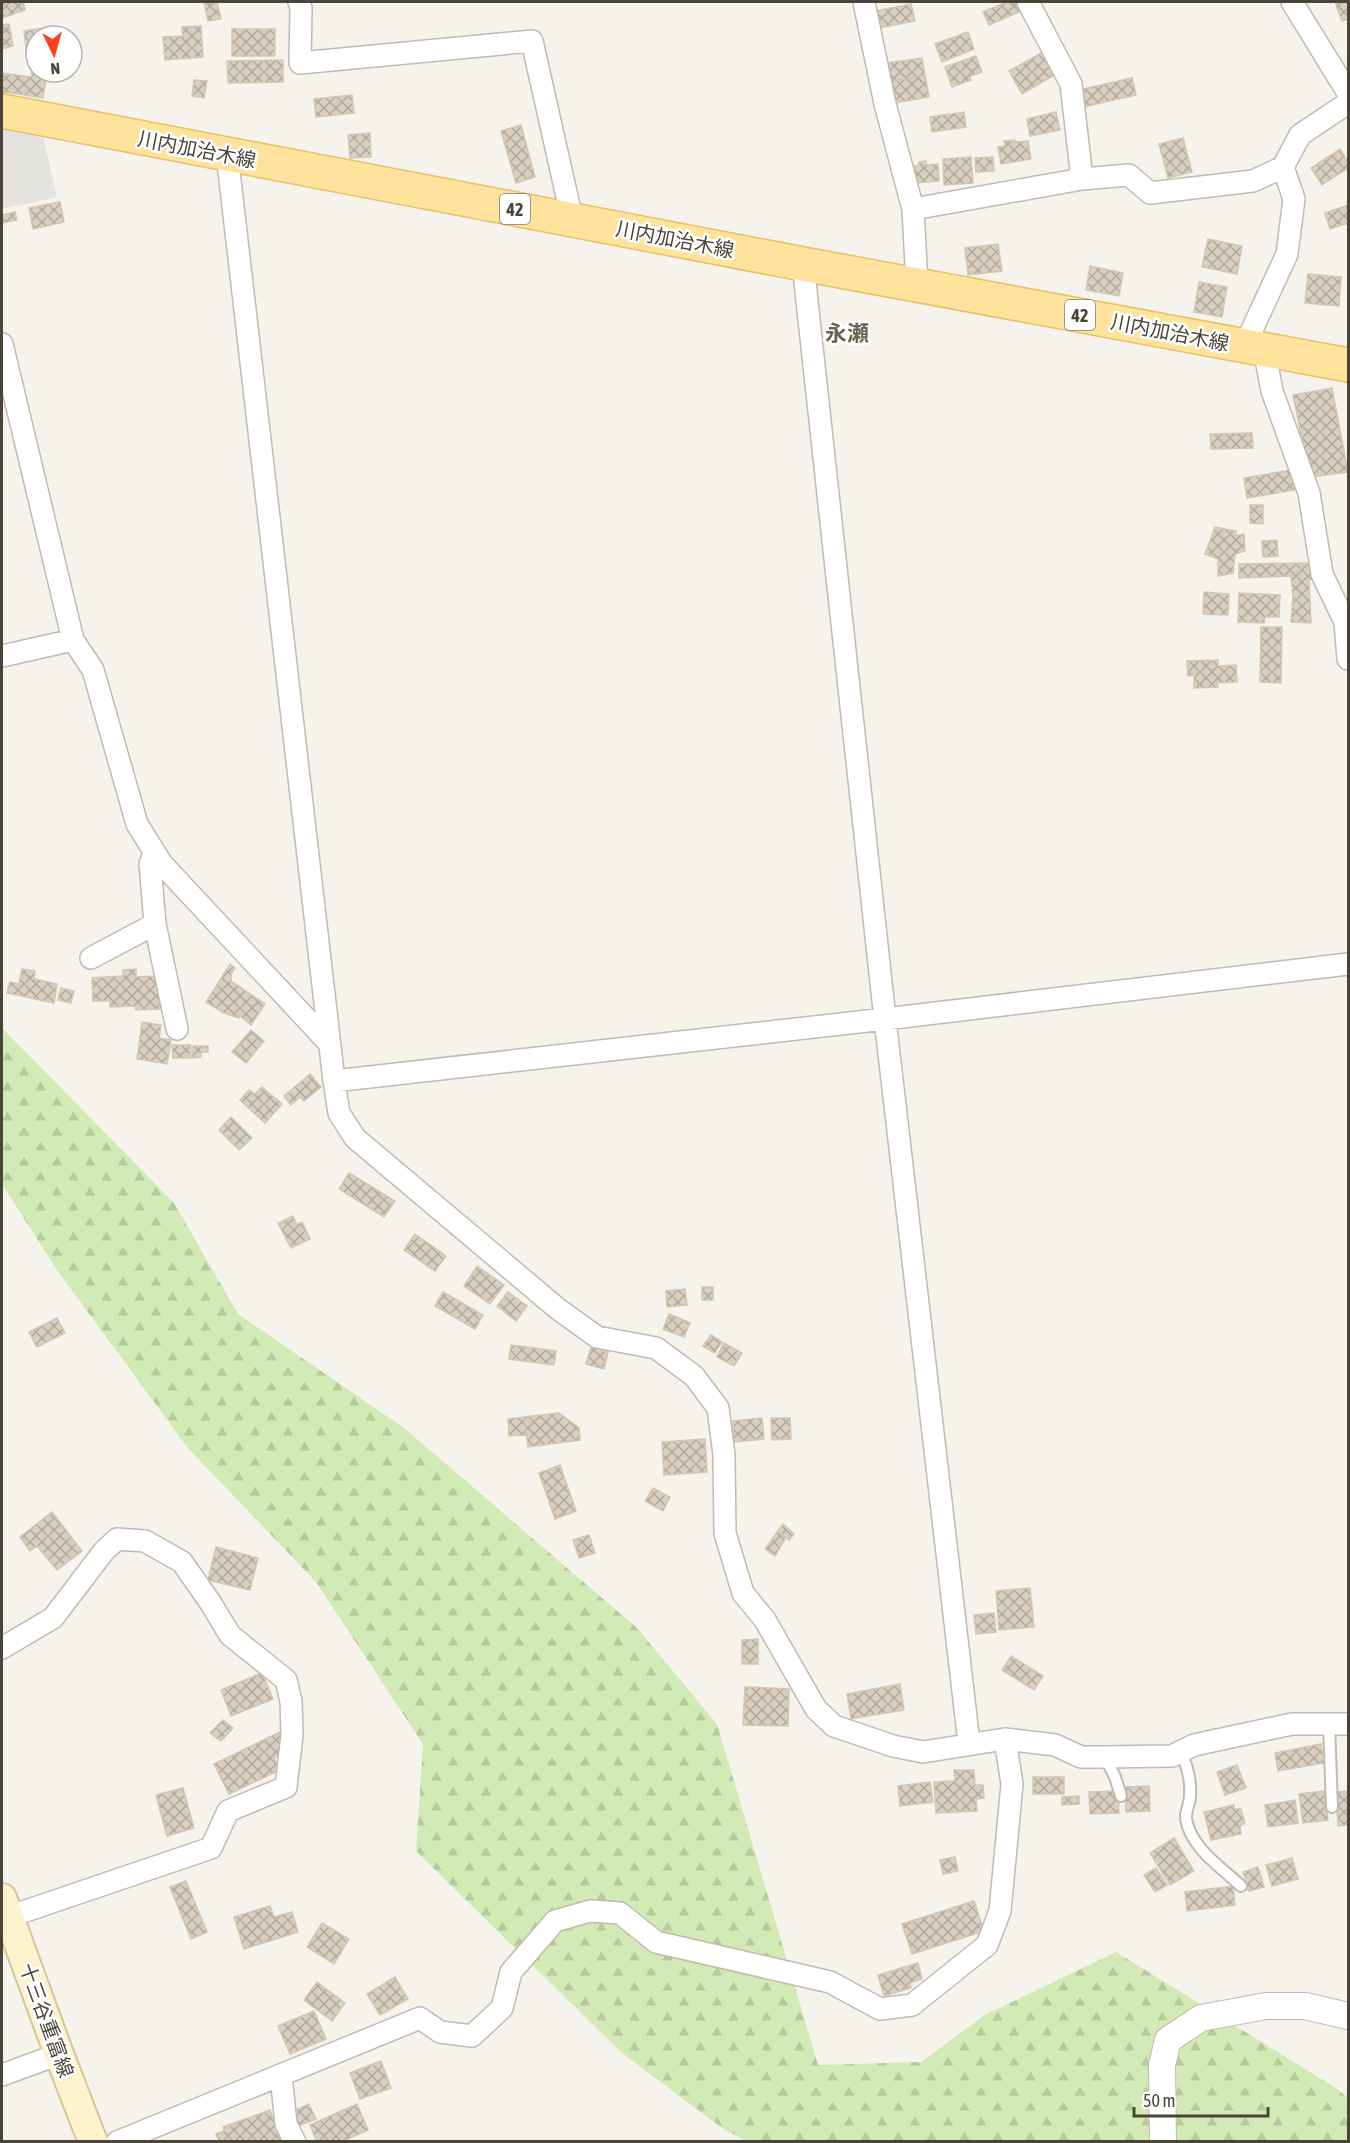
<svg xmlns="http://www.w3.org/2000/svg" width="1350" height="2143" viewBox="0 0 1350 2143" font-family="'Asap Condensed','Noto Sans JP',sans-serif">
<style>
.forest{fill:url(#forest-firs)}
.parking{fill:#e5e3e0}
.building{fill:url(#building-cross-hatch);stroke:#d3c7b4;stroke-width:1.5}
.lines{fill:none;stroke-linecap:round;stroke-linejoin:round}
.service-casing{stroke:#c2bbae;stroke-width:14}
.minor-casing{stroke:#c2bbae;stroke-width:24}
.tertiary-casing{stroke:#c2bbae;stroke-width:28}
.secondary-casing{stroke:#d6c79b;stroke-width:32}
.primary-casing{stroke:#e6c16a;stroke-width:36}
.service{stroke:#fff;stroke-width:10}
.minor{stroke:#fff;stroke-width:21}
.tertiary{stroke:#fff;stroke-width:26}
.secondary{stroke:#fff3cd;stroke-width:28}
.primary{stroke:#ffe39c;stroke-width:33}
.labels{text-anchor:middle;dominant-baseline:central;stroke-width:5;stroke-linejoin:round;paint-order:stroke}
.shield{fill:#fff;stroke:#817c74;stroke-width:1.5}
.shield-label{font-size:18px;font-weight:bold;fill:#4b4439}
.street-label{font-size:20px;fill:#4b4439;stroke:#fff}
.quarter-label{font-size:22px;font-weight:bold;fill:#6e6250;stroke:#fff}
</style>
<defs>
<pattern id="forest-firs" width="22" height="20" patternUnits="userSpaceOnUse" patternTransform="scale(1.5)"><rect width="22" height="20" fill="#d2eab5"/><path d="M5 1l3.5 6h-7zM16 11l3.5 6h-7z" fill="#b6ca9c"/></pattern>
<pattern id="building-cross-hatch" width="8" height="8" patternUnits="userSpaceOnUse" patternTransform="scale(1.5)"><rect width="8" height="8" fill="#d8cfc1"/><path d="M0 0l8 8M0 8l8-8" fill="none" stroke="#b1aa9e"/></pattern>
</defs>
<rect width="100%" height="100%" fill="#f6f3ec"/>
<!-- forest -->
<path class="forest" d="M2,1028L174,1203L238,1314L404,1428L637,1628L717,1724L818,2065L921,2062L985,2015L1116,1952L1336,2088L1348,2098V2141H746L722,2128L622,2053L416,1851L423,1744L316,1582L187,1447L57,1270L2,1184Z"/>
<!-- parking -->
<path class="parking" d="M2,125L42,133L57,197L2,209Z"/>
<!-- building -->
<path class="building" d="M2,2H23L25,10L2,18Z
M204,2H217L221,19L208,21Z
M1007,2H1016L1021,11L989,25L983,12Z
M1335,2H1348V19L1342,21Z
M911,4L915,21L878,28L875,11Z
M9,24L13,46L2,49V25Z
M201,26L203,57L165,60L163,37L183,36L182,27Z
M52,27L54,36H36V56L27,57L24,31Z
M232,29H275V56H232Z
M968,32L974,49L942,62L935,44Z
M1043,52L1056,74L1022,94L1009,71Z
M976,56L982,72L970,76L971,80L952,87L945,67Z
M922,58L925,75L890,82L887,63Z
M283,60V82L228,83L227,61Z
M33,65L36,66V72H47L43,98L6,92L5,94L2,93V73L31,77Z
M925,75L929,97L895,103L890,82Z
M1132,78L1136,95L1083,107L1079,90Z
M194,80L207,81L204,98L192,96Z
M352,95L354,113L316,117L314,99Z
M964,112L966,127L932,132L930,117Z
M1056,112L1060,130L1030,136L1027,119Z
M521,125L535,177L516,183L501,131Z
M370,133L371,157L350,158L348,135Z
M1183,138L1192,172L1168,178L1159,144Z
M1015,140V142L1028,141L1031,159L1001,164L998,147L1005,146L1004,141Z
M1340,149L1348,162V168L1322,185L1311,168Z
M971,157L973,183L944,185L943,159Z
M993,157L994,171L976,172L975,158Z
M926,161V165L938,164L939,181L915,183L914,166L919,165V162Z
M60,202L64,222L33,229L29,208Z
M1348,205V223L1330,229L1325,213Z
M15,212L17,220L2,223V215Z
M1208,239L1242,246L1237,274L1202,267Z
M998,244L1002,271L968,275L965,248Z
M1090,266L1123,273L1119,296L1086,290Z
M1308,274L1341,277L1339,306L1305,303Z
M1199,282L1227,287L1222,317L1194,312Z
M1332,388L1348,472L1310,477L1293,395Z
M1252,433L1253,448L1211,449L1210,434Z
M1291,470L1295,490L1247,498L1244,478Z
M1250,505H1263V524L1250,523Z
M1215,527L1236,531V536L1244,534L1245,551L1235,554L1233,573L1218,576V559L1205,554Z
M1277,540L1278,556L1263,557L1262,541Z
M1308,563L1315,577L1309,580L1311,623L1291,622L1293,596L1291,576Z
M1308,563L1291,576L1239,578V564Z
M1204,592L1229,594L1228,615L1203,614Z
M1239,593L1280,595L1279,617H1265L1264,623L1238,622Z
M1261,627H1282L1281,683L1260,682Z
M1218,660V666L1236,665L1237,682L1217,683L1218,687L1194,688V675L1188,676L1187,661Z
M230,964L235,968L231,974V981L265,1004L251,1025L240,1016L239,1018L224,1013L206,1002Z
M22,969L35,971L34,979L57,984L54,1003L7,993L10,982L19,984Z
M136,969V977L158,976L160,1009L136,1010L135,1006L110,1007V1001H93L92,978L123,976V970Z
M61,988L74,991L71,1003L58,1000Z
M142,1022L161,1025L159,1038L171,1040L167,1064L137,1059Z
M251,1030L264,1041L246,1063L232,1052Z
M172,1045H190V1058H173Z
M192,1046H208V1052H201V1057L192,1058Z
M310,1074L321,1087L304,1101L300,1097L291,1105L284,1096Z
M262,1087L282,1104L265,1123L240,1100L249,1090L255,1094Z
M231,1117L252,1138L239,1150L219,1130Z
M349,1173L395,1201L384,1217L339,1189Z
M293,1216L297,1225L302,1222L310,1239L291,1248L278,1223Z
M415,1234L446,1256L435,1271L404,1250Z
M477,1266L504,1285L490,1304L464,1286Z
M702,1287H713V1300H702Z
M685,1289L687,1305L667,1307L666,1291Z
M443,1292L483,1315L475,1329L435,1306Z
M508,1292L527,1306L516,1321L497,1306Z
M669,1314L690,1323L684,1337L663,1329Z
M57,1318L65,1333L37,1347L29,1332Z
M711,1335L722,1342L715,1353L703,1346Z
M724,1343L742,1353L734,1366L717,1357Z
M511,1345L556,1351L554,1365L509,1359Z
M591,1347L608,1352L604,1369L586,1364Z
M559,1413L579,1428L580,1440L528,1447L524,1417Z
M524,1417L526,1435L509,1436L508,1419Z
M762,1418L764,1439L734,1442L733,1421Z
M771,1418H790L791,1439L772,1440Z
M705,1439L707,1472L664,1475L662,1442Z
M560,1465L576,1511L555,1519L539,1473Z
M653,1488L670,1497L663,1511L645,1501Z
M52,1512L82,1551L57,1570L37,1546L30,1551L20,1537Z
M783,1524L794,1534L789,1540L778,1531Z
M778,1531L785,1539L775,1556L765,1549Z
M589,1535L595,1553L579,1558L573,1540Z
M216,1547L258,1558L250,1590L208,1580Z
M1030,1588L1034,1627L999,1630L996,1591Z
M994,1613L996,1632L976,1634L974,1615Z
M758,1639V1664H742V1640Z
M1011,1656L1043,1676L1034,1690L1002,1670Z
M262,1673L273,1699L231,1716L221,1690Z
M900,1684L904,1710L851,1719L847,1694Z
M745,1687L789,1689L788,1726L743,1725Z
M223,1720L233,1728L221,1741L210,1733Z
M280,1732L289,1751L274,1758L280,1770L229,1794L214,1764Z
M1321,1744L1324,1763L1278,1771L1275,1753Z
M1237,1765L1246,1788L1225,1795L1217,1772Z
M954,1770H974L975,1785H983L984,1798L976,1799L977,1811L936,1813L934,1782L955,1781Z
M1033,1777H1064V1794H1033Z
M930,1782L933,1802L900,1806L898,1786Z
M1149,1786L1150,1811L1126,1812L1125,1787Z
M183,1788L194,1828L167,1836L156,1795Z
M1118,1791L1119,1813L1090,1814L1089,1792Z
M1324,1791L1328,1820L1303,1823L1299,1794Z
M1348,1791V1825L1338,1826L1336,1792Z
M1079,1796V1804L1062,1805V1797Z
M1295,1800L1298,1823L1268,1827L1265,1805Z
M1234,1805V1809H1241L1245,1823L1240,1826L1241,1834L1211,1840L1204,1812Z
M1174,1838L1194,1871L1170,1885L1150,1853Z
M955,1857L958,1871L943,1874L940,1860Z
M1292,1858L1298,1879L1272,1886L1266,1865Z
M1258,1867L1264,1887L1249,1891L1243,1872Z
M1156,1868L1167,1885L1155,1892L1144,1875Z
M186,1881L207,1932L191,1939L170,1887Z
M1233,1886L1235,1905L1187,1911L1185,1892Z
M974,1901L984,1931L912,1954L902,1924Z
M270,1906L274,1917L292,1912L298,1932L244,1949L234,1917Z
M322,1923L349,1939L334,1964L307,1947Z
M918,1963L922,1979L910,1983L911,1988L884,1996L878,1975Z
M395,1977L408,1999L380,2015L367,1994Z
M317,1982L345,2003L332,2021L304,2000Z
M314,2011L326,2039L290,2054L278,2026Z
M381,2061L391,2088L360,2099L350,2073Z
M309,2104L316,2119L298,2126L291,2112Z
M357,2104L368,2130L341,2142H317L310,2125Z
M270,2110L281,2141L219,2142L216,2134L224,2131L223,2127Z"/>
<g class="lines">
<!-- service casing -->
<g class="service-casing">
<path id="service" d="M1329,1724L1332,1807
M1180,1752C1188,1766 1191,1780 1190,1796C1190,1804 1185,1812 1186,1819C1191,1848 1221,1867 1241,1886
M1105,1757L1115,1777L1121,1796"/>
</g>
<!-- minor casing -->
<g class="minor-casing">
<path id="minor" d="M299,2L301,8L300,63L532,41L572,219
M864,2L885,104L913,209L917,284
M1028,2L1071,84L1082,179
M1292,2L1348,93
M227,154L334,1081L339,1113L355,1138L558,1309L597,1337L656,1348L694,1376L718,1408L724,1455L725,1533L743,1593L765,1620L816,1709L834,1726L893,1746L923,1752L1005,1739L1055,1745L1081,1757H1105L1172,1756L1194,1745L1292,1724H1348
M913,209L1082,179L1129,175L1150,193L1253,181L1283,167L1300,135L1348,103
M803,264L885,1019L969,1743
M2,344L73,640L93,670L137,824L162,864L329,1043
M1244,347L1287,254L1294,199L1283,167
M1264,349L1272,391L1309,493L1322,574L1345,622L1348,659
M2,656L73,640
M154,852L150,864L155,924L177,1029
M91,958L155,924
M334,1081L885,1019L1348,964
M2,1648L53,1618L104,1551L117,1539L145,1541L182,1562L210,1602L230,1635L286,1680L291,1701L292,1735L286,1787L228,1811L211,1848L8,1917
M2,2075L59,2054
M281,2075L286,2124L295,2142
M117,2142L420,2018L440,2032L472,2036L502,2008L511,1972L555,1921L590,1911L620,1913L656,1942L830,1982L880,2009L912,2005L987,1945L1000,1911L1012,1784L1005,1739"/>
</g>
<!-- tertiary casing -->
<g class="tertiary-casing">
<path id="tertiary" d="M1163,2142L1162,2065L1168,2040L1201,2018L1266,2006H1305L1348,2016"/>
</g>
<!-- secondary casing -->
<g class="secondary-casing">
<path id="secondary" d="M2,1898L59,2054L93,2142"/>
</g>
<!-- primary casing -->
<g class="primary-casing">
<path id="primary" d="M2,111L803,264L1348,365"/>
</g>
<!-- service -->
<use href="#service" class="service"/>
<!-- minor -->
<use href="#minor" class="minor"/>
<!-- tertiary -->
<use href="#tertiary" class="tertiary"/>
<!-- secondary -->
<use href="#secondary" class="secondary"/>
<!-- primary -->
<use href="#primary" class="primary"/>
</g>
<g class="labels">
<!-- shield labels -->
<g class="shield">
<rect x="500" y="194" width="30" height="30" rx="4.5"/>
<rect x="1065" y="300" width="30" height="30" rx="4.5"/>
</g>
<g class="shield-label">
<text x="515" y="209">42</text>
<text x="1080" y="315">42</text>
</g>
<!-- street labels -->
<g class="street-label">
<text transform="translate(197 149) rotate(11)">川内加治木線</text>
<text transform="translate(675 239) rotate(11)">川内加治木線</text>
<text transform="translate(1170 332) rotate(11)">川内加治木線</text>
<text transform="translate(47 2020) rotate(70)">十三谷重富線</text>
</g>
<!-- quarter labels -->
<g class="quarter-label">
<text x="847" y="333">永瀬</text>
</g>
</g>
<!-- border -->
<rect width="1350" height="2143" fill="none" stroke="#4b4439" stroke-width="6"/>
<!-- north arrow -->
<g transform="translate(54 54) rotate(175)"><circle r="28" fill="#ffffff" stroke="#b7b4b0" stroke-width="1.5"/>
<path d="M0-4.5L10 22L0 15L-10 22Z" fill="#fc3f1d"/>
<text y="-9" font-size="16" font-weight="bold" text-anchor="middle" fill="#4b4439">N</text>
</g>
<!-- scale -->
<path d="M1134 2107v9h134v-9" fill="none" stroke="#4b4439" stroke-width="3"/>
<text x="1143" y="2107" font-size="18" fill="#4b4439" stroke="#ffffff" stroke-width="4.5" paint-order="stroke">50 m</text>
</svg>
